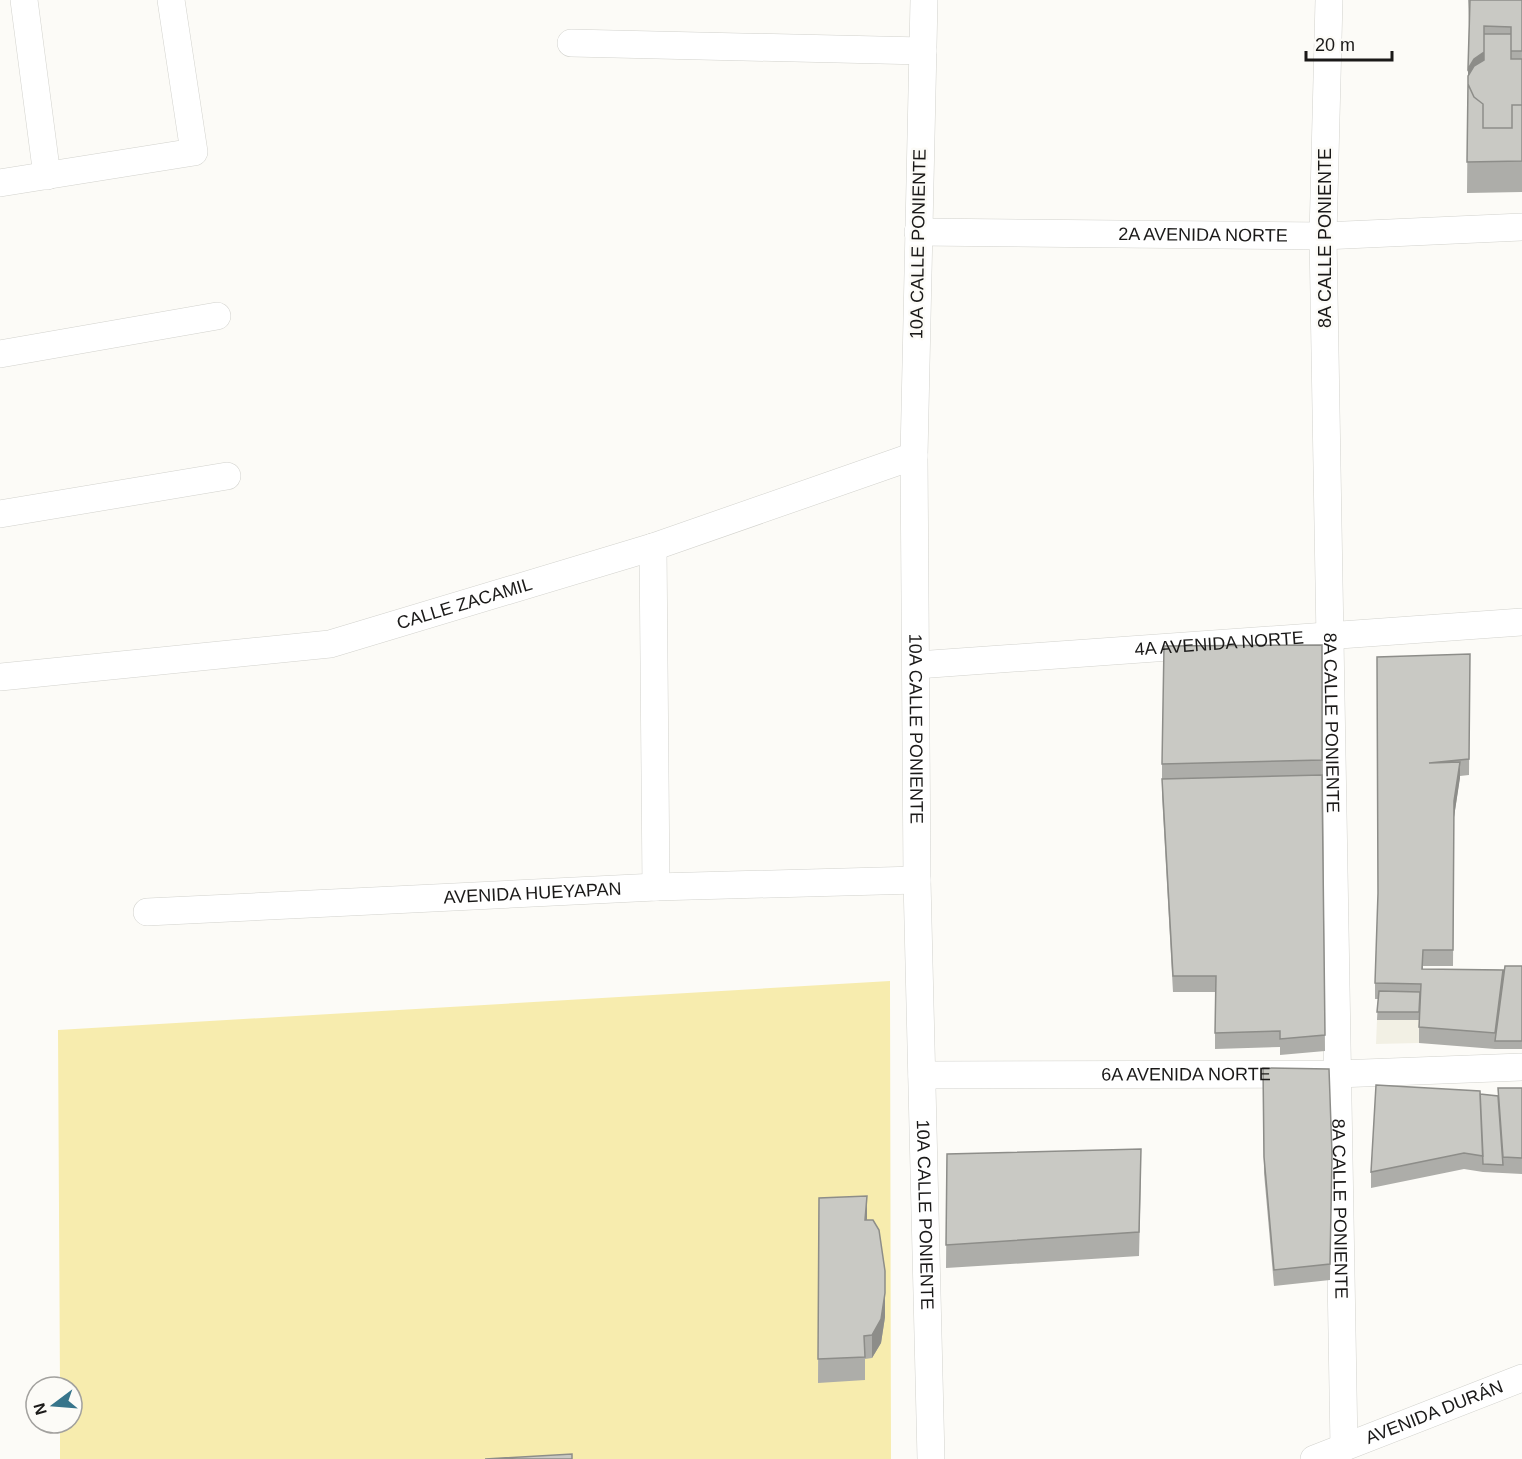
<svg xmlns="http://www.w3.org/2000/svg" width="1522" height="1459" viewBox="0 0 1522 1459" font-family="Arial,sans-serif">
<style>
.built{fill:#f2f0e4}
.green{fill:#f7ecae}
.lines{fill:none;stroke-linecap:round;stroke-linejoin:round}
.street-casing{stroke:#d2d2cd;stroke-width:28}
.street{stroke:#fff;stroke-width:27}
.wall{fill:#adada9}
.shaded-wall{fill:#8d8d89}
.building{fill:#c9c9c4;stroke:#8d8d89;stroke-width:1.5}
.labels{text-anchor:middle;stroke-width:5;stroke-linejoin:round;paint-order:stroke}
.street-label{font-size:18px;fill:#1a1918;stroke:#fcfbf7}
</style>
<rect width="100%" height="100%" fill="#fcfbf7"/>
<!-- built -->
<path class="built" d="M1377 1020H1420L1419 1043 1376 1044Z"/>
<!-- green -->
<path class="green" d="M890 981 891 1459H60V1423H72V1387H60L58 1030Z"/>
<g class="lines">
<!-- street casing -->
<g class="street-casing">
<g id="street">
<path d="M24 0 47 176"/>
<path id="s1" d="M924 0 914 456 917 880 931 1459"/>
<path id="s2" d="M1329 0 1323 236 1344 1447"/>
<path d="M571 43 923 51"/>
<path d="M0 183 194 152 171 0"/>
<path id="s3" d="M918 232 1323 236 1522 227"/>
<path d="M0 354 217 316"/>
<path d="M0 514 227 476"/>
<path d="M653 547 656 887"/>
<path id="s4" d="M917 665 1522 622"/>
<path id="s5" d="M0 677 330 644 653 547 914 456"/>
<path id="s6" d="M147 912 656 887 917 880"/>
<path id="s7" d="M922 1075 1337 1074 1522 1067"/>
<path id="s8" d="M1314 1459 1522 1378"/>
</g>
</g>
<!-- street -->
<use href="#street" class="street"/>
</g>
<!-- wall -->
<path class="wall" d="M1468 0H1522V192L1467 193 1468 84 1469 26Z
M1322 645 1325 1051 1280 1055V1047L1215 1049V992H1173L1162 795V764Z
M1470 654 1469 775 1460 776 1454 817 1453 966H1423V969L1503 970 1522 966V1049H1495L1419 1043V1020H1377L1378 999H1375V983Z
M1263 1068 1332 1154 1330 1280 1274 1286 1264 1173Z
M1498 1088H1522V1174L1483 1172 1464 1169 1371 1188V1172L1480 1094 1498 1096Z
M947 1154 1141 1173 1139 1256 946 1268Z
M819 1198 867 1220 885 1317 881 1343 872 1358 865 1359V1380L818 1383Z"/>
<!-- shaded-wall -->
<path class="shaded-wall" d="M1484 52V83L1468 92V69L1474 59Z
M1460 762V778L1454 817 1453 966 1454 801Z
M867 1196V1220H865Z
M885 1271V1317L881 1343 872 1358V1335Z"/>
<!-- building -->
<path class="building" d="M1470 0H1522V51H1511V27L1484 26V52L1474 59 1468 69Z
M1484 34H1511V59H1522V105H1512V128H1483V104L1474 97 1468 84V76L1474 66 1484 60Z
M1468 84 1474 97 1483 104V128H1512V105H1522V161L1467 162Z
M1322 645V760L1162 764 1164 646Z
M1470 654 1469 759 1429 763 1460 762 1454 801 1453 950H1423L1422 969 1503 970 1495 1033 1419 1027 1421 984 1375 983 1378 893 1377 657Z
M1322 775 1325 1035 1280 1039V1031L1215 1033 1216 976H1173L1162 779Z
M1505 966H1522V1041H1495Z
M1379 991 1420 992 1419 1012H1377Z
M1263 1068 1329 1069 1332 1154 1330 1264 1274 1270 1264 1157Z
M1376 1085 1480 1091 1483 1156 1464 1153 1371 1172Z
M1498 1088H1522V1158L1503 1157Z
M1480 1094 1498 1096 1503 1165 1483 1164Z
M1141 1149 1139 1232 946 1245 947 1154Z
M867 1196 865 1220H873L879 1230 885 1271V1293L881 1319 872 1335 864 1336 865 1357 818 1359 819 1198Z
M572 1454V1459H485Z"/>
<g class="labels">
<!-- street labels -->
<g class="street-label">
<text dy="6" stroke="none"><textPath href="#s3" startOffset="285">2A AVENIDA NORTE</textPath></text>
<text transform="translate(1325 238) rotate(-90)" y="6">8A CALLE PONIENTE</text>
<text transform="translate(918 244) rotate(-89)" y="6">10A CALLE PONIENTE</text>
<text dy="6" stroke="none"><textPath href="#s5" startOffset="472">CALLE ZACAMIL</textPath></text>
<text dy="6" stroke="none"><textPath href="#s4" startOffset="303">4A AVENIDA NORTE</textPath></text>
<text dy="6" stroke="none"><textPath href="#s2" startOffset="723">8A CALLE PONIENTE</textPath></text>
<text dy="6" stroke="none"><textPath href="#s1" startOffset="729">10A CALLE PONIENTE</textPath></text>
<text dy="6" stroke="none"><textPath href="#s6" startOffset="386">AVENIDA HUEYAPAN</textPath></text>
<text dy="6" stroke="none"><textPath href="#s7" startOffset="264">6A AVENIDA NORTE</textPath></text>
<text dy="6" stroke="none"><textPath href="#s2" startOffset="1209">8A CALLE PONIENTE</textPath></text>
<text dy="6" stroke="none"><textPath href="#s1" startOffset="1215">10A CALLE PONIENTE</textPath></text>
<text dy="6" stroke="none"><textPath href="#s8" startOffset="129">AVENIDA DURÁN</textPath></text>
</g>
</g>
<!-- north arrow -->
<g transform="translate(54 1405) rotate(254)"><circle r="28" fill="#fcfbf7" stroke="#a2a19e" stroke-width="1.5"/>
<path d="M0-4.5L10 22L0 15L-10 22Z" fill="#37758b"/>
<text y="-9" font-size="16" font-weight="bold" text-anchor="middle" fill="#1a1918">N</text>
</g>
<!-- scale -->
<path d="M1306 51v9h86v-9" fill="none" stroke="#1a1918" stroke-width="3"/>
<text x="1315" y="51" font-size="18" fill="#1a1918" stroke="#fcfbf7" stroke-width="4.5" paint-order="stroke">20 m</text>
</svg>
